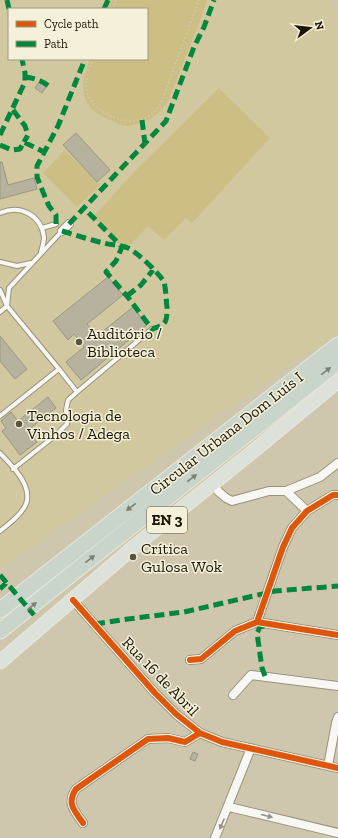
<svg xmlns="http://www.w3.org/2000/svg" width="338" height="838" viewBox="0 0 338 838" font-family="'Zilla Slab',serif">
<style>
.built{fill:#d2c89f;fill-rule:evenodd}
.green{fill:#ccbe85}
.building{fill:#b7b29e;stroke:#9c9783}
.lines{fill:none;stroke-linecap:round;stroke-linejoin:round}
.lane-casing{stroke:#96927e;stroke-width:6}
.street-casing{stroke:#96927e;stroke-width:10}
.primary-casing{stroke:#e9e6db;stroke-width:15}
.highway-casing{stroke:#e9e6db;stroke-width:17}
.path{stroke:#d1cfc7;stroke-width:1.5;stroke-dasharray:1 3;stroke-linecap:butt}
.lane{stroke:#f8f7f3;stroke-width:4}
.street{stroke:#f8f7f3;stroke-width:8}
.primary{stroke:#dce2da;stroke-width:13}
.highway{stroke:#c9d5ca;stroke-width:15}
.quiet{stroke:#00873e;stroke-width:5;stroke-dasharray:10 5;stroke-linecap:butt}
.cycleway-casing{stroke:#f5f0d9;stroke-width:8}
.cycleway{stroke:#de560c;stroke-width:6}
.oneway{fill:#7a7f71}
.oneway2{fill:#949187}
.poi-dot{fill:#59533f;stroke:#f5f0d9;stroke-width:1.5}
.labels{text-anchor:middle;stroke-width:3;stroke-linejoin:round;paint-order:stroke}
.shield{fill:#f5f0d9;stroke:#5c5744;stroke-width:1}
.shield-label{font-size:15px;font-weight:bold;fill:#1a1504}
.poi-label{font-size:16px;fill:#1a1504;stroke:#f5f0d9;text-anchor:start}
.street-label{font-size:16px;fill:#1a1504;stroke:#f5f0d9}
</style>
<rect width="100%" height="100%" fill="#cec7ae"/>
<!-- built -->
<path class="built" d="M0 0H329L338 7V332L0 569ZM9 9H147V59H9Z"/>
<!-- green -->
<path class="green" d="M111 0H207L201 18 169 99C160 115 146 124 127 126 123 126 119 124 115 122 98 116 83 107 83 86 83 77 87 68 90 59H147V9H108Z
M219 88 270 138 192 223 186 218 164 240 148 226 125 250 93 217 135 171Z
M65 150 100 185 77 207 43 173Z"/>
<!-- building -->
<path class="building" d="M39 82 46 87 42 93 35 88Z
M76 133 110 170 97 182 63 145Z
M0 162H2L8 185 34 178 37 189 0 199Z
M108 277 123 295 87 324 97 336 133 307 147 325 81 380 66 362 84 347 74 334 68 340 53 321Z
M0 336 27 369 15 379 0 361Z
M48 397 56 408 28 430 37 442 20 455 2 431 6 428 1 421 11 412 18 421Z
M193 752 198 754 195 761 190 759Z"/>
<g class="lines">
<!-- lane casing -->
<g class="lane-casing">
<path id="lane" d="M0 213C20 204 41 215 44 237 44 242 42 248 41 252
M42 228 56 224
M0 262 17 266 31 263
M0 290 7 306 0 312
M59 369 7 306 9 288 62 231
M0 416 59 369 77 392 152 329
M0 453C11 465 33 485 26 504 21 515 9 524 0 531
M13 469 56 435 67 424 66 410 68 400 77 392"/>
</g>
<!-- street casing -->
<g class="street-casing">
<path id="street" d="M62 231 69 224
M212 484 219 492 226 498 232 501 269 491H286L307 511
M286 491 320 477 338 463
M73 600 155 693 176 714 200 733 222 742 338 768
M257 622 283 547 292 528 307 511 333 495H338
M190 660 201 659 235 631 257 622 338 635
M233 695 251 675 338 686
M328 766 336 723 338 717
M229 807 338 833
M83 823C75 811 66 804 76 789L148 739 168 738 185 742 200 733
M215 838 251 748"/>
</g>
<!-- primary casing -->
<g class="primary-casing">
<path id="primary" d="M0 662 135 546 256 449 338 381"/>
</g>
<!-- highway casing -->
<g class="highway-casing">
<path id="highway" d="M0 610 338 345
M0 631 338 362"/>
</g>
<!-- path -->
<path class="path" d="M113 9 116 0
M93 59C90 67 85 76 86 86 87 109 122 127 143 119 151 116 157 111 161 103L199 0"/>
<!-- lane -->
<use href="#lane" class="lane"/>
<!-- street -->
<use href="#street" class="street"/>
<!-- primary -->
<use href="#primary" class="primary"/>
<!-- highway -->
<use href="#highway" class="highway"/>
<!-- quiet -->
<path class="quiet" d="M7 0 9 9
M104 9 108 0
M25 77C35 78 43 81 51 88
M13 110 25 126 28 135 24 142
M142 120 145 144
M0 135 25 82V73L22 59
M0 145 12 150 20 149 24 142 44 152
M56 224V215L49 206 43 192 37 177V166L58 126 85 59
M69 224 166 121 194 47 204 27 214 0
M62 231C76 235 90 240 104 243 111 245 121 245 128 248 137 252 160 274 164 282 166 289 166 300 167 307 167 321 167 325 152 329L127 296 106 272 116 261 122 247 84 208
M127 296 141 285 153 270
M0 575 34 615
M0 589 6 583
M95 624 128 619 184 612 275 591 338 586
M265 676 262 668 257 633 260 627 267 625"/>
<!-- cycleway casing -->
<g class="cycleway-casing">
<path id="cycleway" d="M73 600 155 693 176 714 200 733 222 742 338 768
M257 622 283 547 292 528 307 511 333 495H338
M190 660 201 659 235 631 257 622 338 635
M83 823C75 811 66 804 76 789L148 739 168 738 185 742 200 733"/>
</g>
<!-- cycleway -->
<use href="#cycleway" class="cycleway"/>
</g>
<!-- one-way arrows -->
<defs><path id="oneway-solid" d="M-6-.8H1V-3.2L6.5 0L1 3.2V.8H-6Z"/></defs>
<g class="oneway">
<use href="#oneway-solid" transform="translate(326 371) rotate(-38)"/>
<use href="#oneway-solid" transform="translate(192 478) rotate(-38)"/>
<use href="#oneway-solid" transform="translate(131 507) rotate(142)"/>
<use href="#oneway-solid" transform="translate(90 559) rotate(-38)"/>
<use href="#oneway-solid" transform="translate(32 606) rotate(-39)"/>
</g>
<g class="oneway2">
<use href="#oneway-solid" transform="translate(267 816) rotate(14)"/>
<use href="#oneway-solid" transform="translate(222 824) rotate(113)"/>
</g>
<!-- markers -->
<g class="poi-dot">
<circle cx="79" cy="342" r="4"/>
<circle cx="19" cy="424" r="4"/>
<circle cx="133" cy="557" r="4"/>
</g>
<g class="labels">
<!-- shield labels -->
<rect class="shield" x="147" y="507" width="40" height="26" rx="3"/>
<g class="shield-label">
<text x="167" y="525">EN 3</text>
</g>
<!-- poi labels -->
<g class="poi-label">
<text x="87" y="339">Auditório /<tspan x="87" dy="18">Biblioteca</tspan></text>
<text x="27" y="421">Tecnologia de<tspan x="27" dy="18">Vinhos / Adega</tspan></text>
<text x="141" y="554">Crítica<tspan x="141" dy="18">Gulosa Wok</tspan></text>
</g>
<!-- street labels -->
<g class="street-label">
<text transform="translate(226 433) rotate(-38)" y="6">Circular Urbana Dom Luís I</text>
<text transform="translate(161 676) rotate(46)" y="6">Rua 16 de Abril</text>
</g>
</g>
<!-- legend -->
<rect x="8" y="8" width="140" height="52" fill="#f5f0d9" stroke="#9d9884"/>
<rect x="16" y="21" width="20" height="6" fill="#de560c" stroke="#9d9884"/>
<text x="44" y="28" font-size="12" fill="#1a1504">Cycle path</text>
<rect x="16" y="41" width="20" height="6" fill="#00873e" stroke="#9d9884"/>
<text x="44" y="48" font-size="12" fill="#1a1504">Path</text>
<!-- north arrow -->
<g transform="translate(310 28) rotate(75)" stroke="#f5f0d9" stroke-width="3" paint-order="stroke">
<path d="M0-3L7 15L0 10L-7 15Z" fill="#1a1504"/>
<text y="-6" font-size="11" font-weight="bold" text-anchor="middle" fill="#1a1504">N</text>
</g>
</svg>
